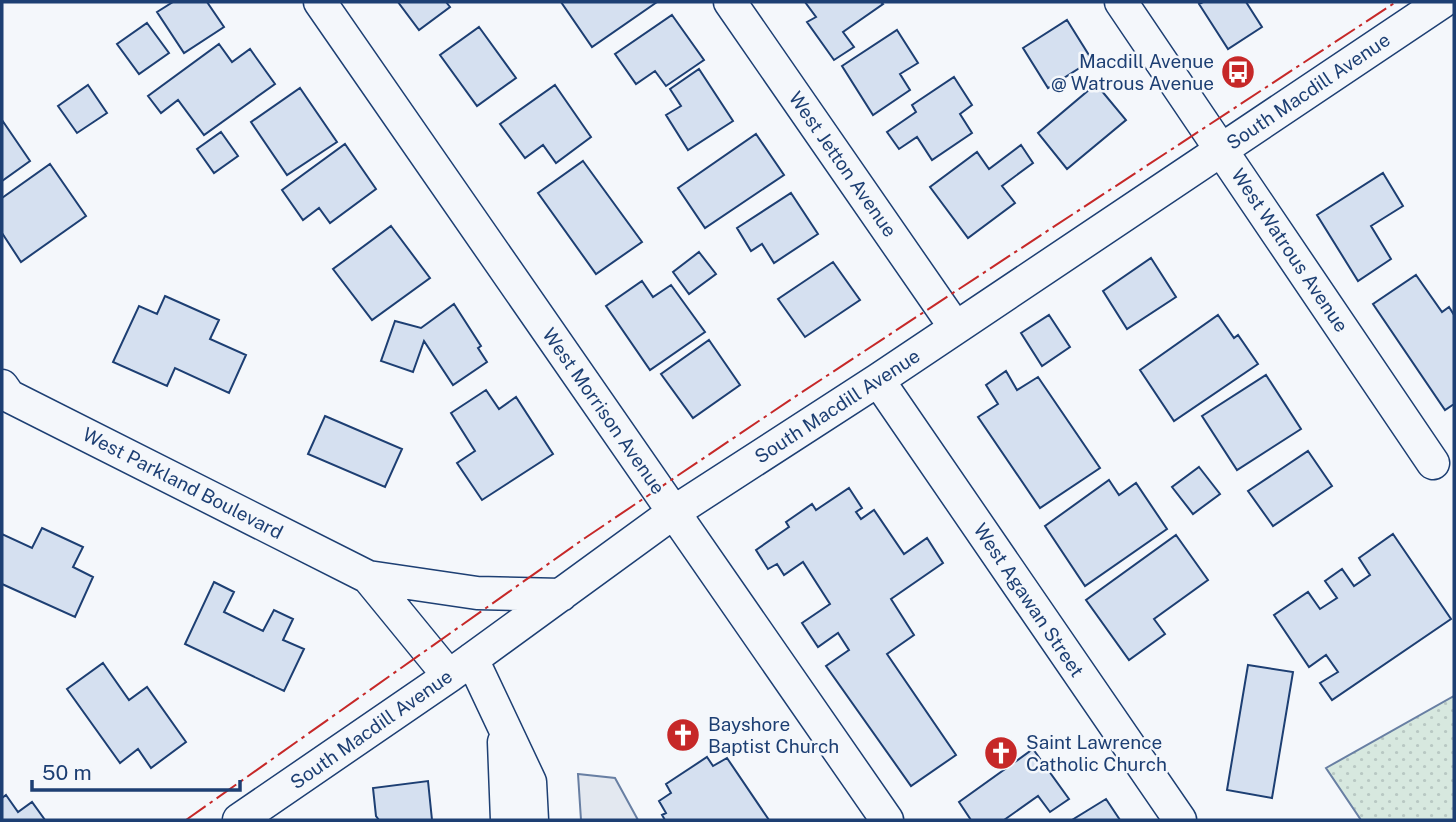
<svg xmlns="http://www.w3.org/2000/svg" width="1456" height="822" viewBox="0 0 1456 822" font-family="'Public Sans',sans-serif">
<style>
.grass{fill:url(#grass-dots);stroke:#687fa3;stroke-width:2}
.parking{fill:#e3e8f0;stroke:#687fa3;stroke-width:2}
.building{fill:#d5e0f0;stroke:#1d3f73;stroke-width:2}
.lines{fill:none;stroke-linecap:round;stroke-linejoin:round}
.minor-casing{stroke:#1d3f73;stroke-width:35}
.minor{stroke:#f4f7fb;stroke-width:32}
.power{stroke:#c62828;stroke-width:2;stroke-dasharray:24 5 3.5 5;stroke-linecap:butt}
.labels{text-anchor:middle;stroke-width:5;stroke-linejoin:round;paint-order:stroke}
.poi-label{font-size:19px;fill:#1d3f73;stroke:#f4f7fb;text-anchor:start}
.street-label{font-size:19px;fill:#1d3f73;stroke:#f4f7fb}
</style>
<defs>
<pattern id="grass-dots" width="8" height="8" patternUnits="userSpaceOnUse" patternTransform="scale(1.75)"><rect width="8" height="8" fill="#d7e8df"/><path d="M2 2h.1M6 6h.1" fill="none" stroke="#b8c8c3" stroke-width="1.8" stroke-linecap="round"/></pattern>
</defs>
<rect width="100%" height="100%" fill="#f4f7fb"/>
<!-- grass -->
<path class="grass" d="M1454 696V820H1361L1326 768Z"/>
<!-- parking -->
<path class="parking" d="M578 774 615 778 638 820H581Z"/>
<!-- building -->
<path class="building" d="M173 2H207L224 27 184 53 157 12Z
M398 2H446L450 7 419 30Z
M561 2H657L592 47Z
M805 2H881L883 4 843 32 854 47 834 60 807 22 816 17Z
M1203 2H1246L1262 27 1228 49 1199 4Z
M672 15 704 60 666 86 655 71 636 84 615 54Z
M1067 20 1092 60 1048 88 1023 48Z
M147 23 169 53 139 74 117 44Z
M479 27 516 78 477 106 440 55Z
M897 30 918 63 900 74 910 90 873 115 842 66Z
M219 44 232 62 250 49 275 84 204 135 178 100 161 113 148 96Z
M699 69 733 121 688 150 666 115 681 106 670 89Z
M954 77 972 105 960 114 972 133 932 160 917 137 899 149 887 132 916 112 912 105Z
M1096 84 1126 120 1067 169 1038 133Z
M88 85 107 113 77 133 58 106Z
M555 85 591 137 556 163 543 145 525 158 500 124Z
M300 88 337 142 287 175 251 122Z
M2 120 30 161 2 181Z
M221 132 238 156 214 173 197 149Z
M756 134 784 175 705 228 678 188Z
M345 144 376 189 330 223 319 208 303 220 282 190Z
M1021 145 1033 163 1002 186 1015 203 968 238 930 187 977 152 989 169Z
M583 161 642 242 596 274 538 193Z
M50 164 86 216 21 262 2 233V198Z
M1383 173 1403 206 1371 226 1391 259 1358 281 1317 215Z
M791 193 818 234 774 263 762 244 751 251 737 228Z
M391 226 430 278 372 320 333 269Z
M699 252 716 274 689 294 673 272Z
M1151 258 1176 297 1127 329 1103 291Z
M833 262 860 300 805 337 778 299Z
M1416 275 1442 312 1449 307 1454 315V404L1445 410 1373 304Z
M642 281 653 297 671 285 705 332 650 370 606 306Z
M165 296 219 320 210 339 246 355 229 393 175 368 167 386 113 362 139 306 157 314Z
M454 304 481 346 478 348 487 362 453 385 424 341 413 372 381 361 395 321 421 328Z
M1049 315 1070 347 1042 366 1021 333Z
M1218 315 1234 338 1238 335 1258 364 1174 421 1140 370Z
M709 340 740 385 693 418 661 374Z
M1006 371 1017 390 1038 377 1100 468 1040 508 978 417 998 404 986 385Z
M1266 375 1301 429 1237 470 1202 416Z
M486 390 499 409 516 397 553 454 482 500 457 463 475 451 451 413Z
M325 416 402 449 385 487 308 454Z
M1308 451 1332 486 1273 526 1248 491Z
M1199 467 1220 494 1193 514 1172 487Z
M1109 480 1119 495 1136 483 1167 529 1085 586 1045 526Z
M849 488 862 508 856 512 861 519 874 510 904 554 927 538 943 563 891 599 914 635 887 654 956 755 911 786 826 666 849 650 838 633 818 647 802 623 830 604 803 562 784 575 777 564 768 569 756 550 789 527 786 522 812 504 816 510Z
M42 528 83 547 73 567 93 577 75 617 2 584V534L32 548Z
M1393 534 1451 619 1332 700 1320 683 1338 672 1326 655 1309 667 1274 615 1308 592 1320 609 1337 598 1325 581 1342 569 1354 586 1370 575 1359 558Z
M1176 535 1208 580 1154 619 1165 634 1129 660 1086 600Z
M214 582 234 592 224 612 263 631 274 610 293 619 283 640 304 649 284 691 185 644Z
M103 663 129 700 147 687 186 742 151 768 138 749 120 763 67 689Z
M1248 665 1293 672 1272 798 1227 790Z
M1033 749 1069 799 1050 812 1038 796 1004 820H971L959 802Z
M707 757 713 766 727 758 769 820H665L662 815 666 813 659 801 671 793 666 784Z
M428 781 432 820H379L376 816 373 788Z
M6 795 18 812 32 802 45 820H2V798Z
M1106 799 1120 820H1072Z"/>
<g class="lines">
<!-- minor casing -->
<g class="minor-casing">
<path id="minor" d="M320 2 887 820
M730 2 955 327
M1121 2 1433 463
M878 380 1180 820
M2 386 9 396 368 577 449 676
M368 577 477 593 561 595
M472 659 530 782 532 820
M504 742 507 820
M239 820 449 676 674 512 878 380 1442 2"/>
</g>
<!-- minor -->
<use href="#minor" class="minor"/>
<!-- power -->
<path class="power" d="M186 820 585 538 793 398 1396 2"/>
</g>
<!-- icons -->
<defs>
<g id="bus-disc" transform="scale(1.75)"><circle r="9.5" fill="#c62828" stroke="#f4f7fb"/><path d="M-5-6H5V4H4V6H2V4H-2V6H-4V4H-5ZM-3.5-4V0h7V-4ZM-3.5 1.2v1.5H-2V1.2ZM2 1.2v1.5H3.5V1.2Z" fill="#fff"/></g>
<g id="church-disc" transform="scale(1.75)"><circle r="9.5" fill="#c62828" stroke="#f4f7fb"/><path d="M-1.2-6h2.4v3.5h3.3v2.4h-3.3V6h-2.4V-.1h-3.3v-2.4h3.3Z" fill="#fff"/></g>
</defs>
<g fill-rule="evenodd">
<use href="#bus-disc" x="1238" y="72"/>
<use href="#church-disc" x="683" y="735"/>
<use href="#church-disc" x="1001" y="753"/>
</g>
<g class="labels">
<!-- poi labels -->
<g class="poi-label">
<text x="1214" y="68" text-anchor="end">Macdill Avenue<tspan x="1214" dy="22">@ Watrous Avenue</tspan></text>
<text x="708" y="731">Bayshore<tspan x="708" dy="22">Baptist Church</tspan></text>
<text x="1026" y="749">Saint Lawrence<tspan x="1026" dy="22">Catholic Church</tspan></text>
</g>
<!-- street labels -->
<g class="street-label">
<text transform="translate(1308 91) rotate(-34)" y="7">South Macdill Avenue</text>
<text transform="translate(843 164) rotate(55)" y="7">West Jetton Avenue</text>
<text transform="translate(1290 250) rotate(56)" y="7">West Watrous Avenue</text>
<text transform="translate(837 406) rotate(-33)" y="7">South Macdill Avenue</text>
<text transform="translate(604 411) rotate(55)" y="7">West Morrison Avenue</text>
<text transform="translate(183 483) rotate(27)" y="7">West Parkland Boulevard</text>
<text transform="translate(1029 600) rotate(56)" y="7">West Agawan Street</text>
<text transform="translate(371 729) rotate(-35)" y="7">South Macdill Avenue</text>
</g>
</g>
<!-- border -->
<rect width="1456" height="822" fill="none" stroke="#1d3f73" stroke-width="7"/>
<!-- scale -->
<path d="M32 780v10h208v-10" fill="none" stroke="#1d3f73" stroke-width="3.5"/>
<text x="42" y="780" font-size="21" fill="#1d3f73" stroke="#f4f7fb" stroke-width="5" paint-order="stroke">50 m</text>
</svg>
